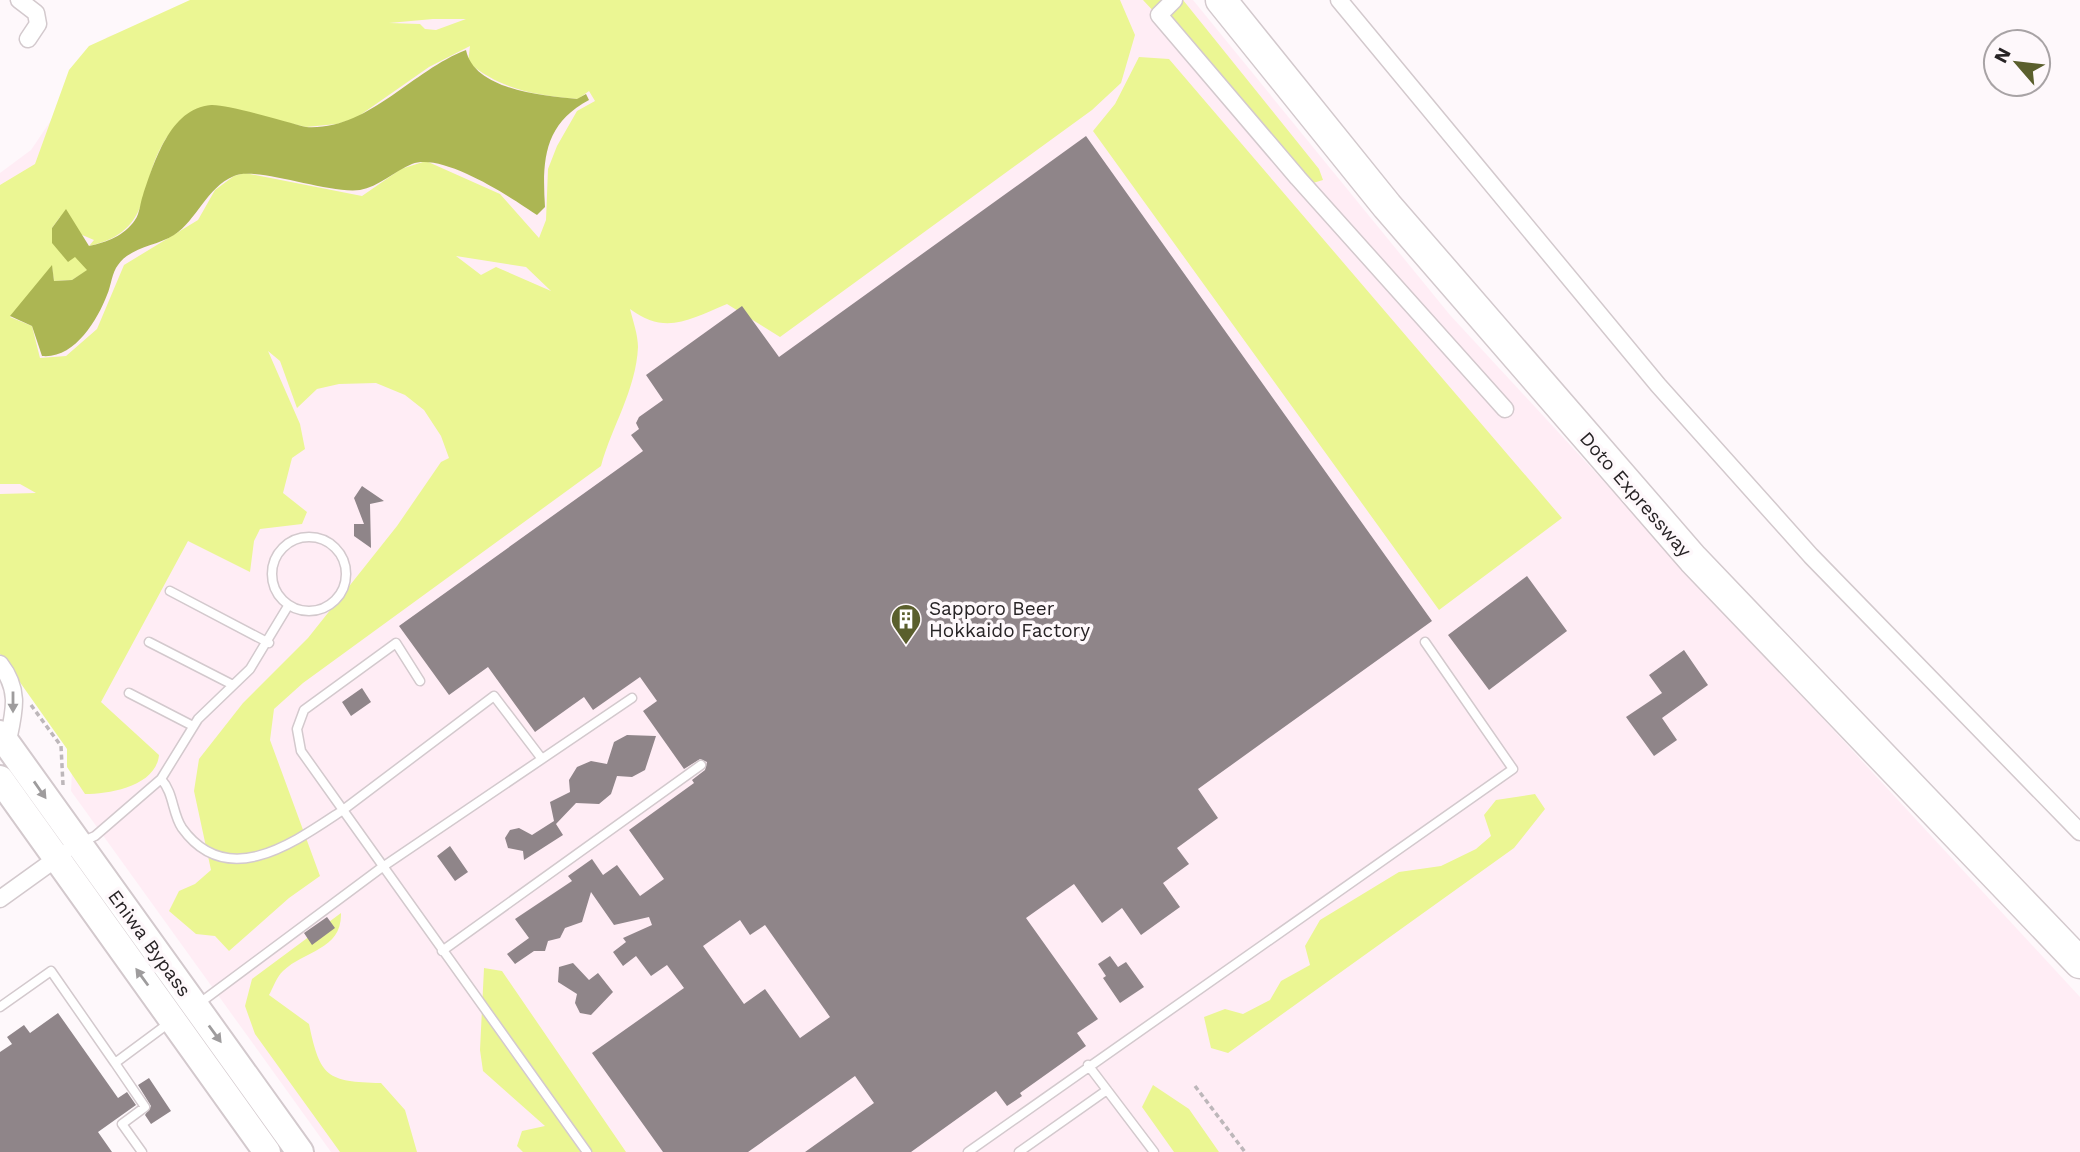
<svg xmlns="http://www.w3.org/2000/svg" width="2080" height="1152" viewBox="0 0 2080 1152" font-family="'Work Sans',sans-serif">
<style>
.built{fill:#ffedf5}
.green{fill:#ebf693;fill-rule:evenodd}
.water{fill:#acb653}
.building{fill:#8f8589;fill-rule:evenodd}
.lines{fill:none;stroke-linecap:round;stroke-linejoin:round}
.service-casing{stroke:#d3c9cd;stroke-width:11}
.minor-casing{stroke:#d3c9cd;stroke-width:19}
.trunk-casing{stroke:#d3c9cd;stroke-width:30}
.motorway-casing{stroke:#d3c9cd;stroke-width:33}
.path{stroke:#bdb7ba;stroke-width:3.5;stroke-dasharray:5 3.5;stroke-linecap:butt}
.service{stroke:#fff;stroke-width:8}
.minor{stroke:#fff;stroke-width:16}
.trunk{stroke:#fff;stroke-width:26}
.motorway{stroke:#fff;stroke-width:30}
.oneway{fill:#9e9c9d}
.labels{text-anchor:middle;stroke-width:7;stroke-linejoin:round;paint-order:stroke}
.street-label{font-size:19px;fill:#272325;stroke:#fef8fb}
.poi-label{font-size:19px;fill:#272325;stroke:#fef8fb;text-anchor:start}
</style>
<rect width="100%" height="100%" fill="#fef8fb"/>
<!-- built -->
<path class="built" d="M215 0H1193L1450 315 2080 997V1152H331L71 791 73 751 0 651V173L31 150 107 37Z"/>
<!-- green -->
<path class="green" d="M190 0H1120L1135 35 1121 83 1092 110 780 337 727 304C690 319 666 336 630 309 633 321 638 335 638 347 636 390 612 426 601 466L303 683 274 709 270 740 320 876 289 898 229 951 215 936 196 934 169 911 179 891 195 884 211 870 194 791 199 759 243 703 308 638 397 526 441 462 449 458 441 436 424 410 405 395 376 383 339 384 317 389 297 408 280 361 268 351 300 424 305 449 292 458 283 493 307 512 302 524 260 529 254 541 250 572 188 541 101 702 159 755C156 786 110 794 85 794L67 767V749L0 654V494L36 493 20 484H0V185L35 164 69 70 89 46ZM433 19H466L436 30 425 29 420 24 389 23ZM470 46 468 62C501 90 536 95 578 99L589 91 595 101 577 111 557 146 548 169 546 220 539 238 500 194 426 161 401 169 362 196 245 173 234 176 215 190 198 220 124 265 97 329 66 356 40 358 32 326 10 317 52 267 54 281 72 280 88 270 52 228 60 217 68 229 94 240 89 246C157 231 136 183 167 137 176 125 198 114 211 105L306 127 337 124 356 118 429 67ZM456 256 526 267 551 291 496 267 481 275Z
M1136 0H1183L1319 169 1323 180 1313 183 1143 0Z
M1139 57 1169 59 1562 518 1439 610 1093 131 1115 104Z
M1535 794 1545 809 1514 848 1228 1053 1211 1048 1204 1017 1225 1009 1243 1014 1270 1000 1281 981 1310 965 1305 946 1320 920 1399 872 1441 866 1476 849 1491 836 1484 815 1496 800Z
M341 913C342 950 305 950 283 971 277 976 273 988 269 995L309 1024C320 1077 327 1082 381 1083L405 1110 417 1152H340L255 1034 245 1006 252 979Z
M484 968 502 971 626 1152H523L517 1146 522 1131 545 1126 483 1071 480 1050Z
M1153 1085 1189 1109 1219 1152H1174L1142 1107Z"/>
<!-- water -->
<path class="water" d="M466 50C474 90 544 96 577 99L586 94 589 100C544 124 542 160 545 207L537 215C512 198 443 152 412 164 395 171 378 187 360 190 326 194 257 166 234 176 206 188 197 220 174 235 157 246 130 247 118 265 112 272 111 286 107 295 97 321 74 359 42 356L32 326 10 316 52 265 54 281 72 280 87 270 75 257 68 262 52 243V228L66 209 89 246C107 242 124 236 135 220 140 213 140 203 143 195 154 163 170 108 211 105 227 104 286 122 306 127 368 131 411 71 466 50Z"/>
<!-- building -->
<path class="building" d="M1086 136 1432 621 1198 789 1218 818 1177 848 1189 864 1163 883 1180 907 1141 935 1122 908 1102 923 1074 884 1026 918 1098 1019 1077 1033 1086 1046 1020 1093 1022 1096 1007 1106 996 1091 911 1152H805L874 1103 855 1076 748 1152H663L592 1053 684 988 667 965 651 976 636 956 623 966 613 952 626 942 623 938 652 925 649 917 614 925 591 892 582 922 565 928 560 938 548 941 545 951H534L515 964 507 954 529 938 515 919 572 881 568 876 592 859 603 875 617 865 640 896 664 879 629 830 694 783 692 780 705 770 707 762 700 759 684 769 643 711 657 701 640 677 593 710 584 697 535 732 488 667 449 695 399 626 643 451 631 435 639 429 636 423 639 417 663 400 646 375 742 306 779 357ZM740 920 750 935 765 925 830 1017 800 1038 765 989 744 1004 703 946Z
M362 486 384 501 370 504 371 548 354 536V524H364L354 498Z
M1527 576 1567 631 1489 690 1448 635Z
M1684 650 1708 685 1662 718 1677 740 1654 756 1626 717 1662 693 1649 675Z
M362 688 371 702 351 716 342 702Z
M627 735 656 736 645 770 632 777 617 776 611 794 599 804 576 803 556 824 563 835 524 860 523 851 508 848 505 838 510 830 519 828 532 835 554 821 550 802 570 792 569 780 577 767 591 761 607 764 614 742Z
M450 846 468 872 455 881 437 856Z
M327 917 335 928 312 945 304 933Z
M1110 956 1118 967 1126 962 1144 987 1120 1003 1103 978 1106 976 1098 964Z
M573 963 589 980 598 973 613 992 591 1015 580 1013 575 1003 577 994 558 982 559 967Z
M58 1013 118 1098 127 1092 136 1105 98 1132 112 1152H0V1052L12 1044 7 1037 24 1025 30 1033Z
M149 1078 171 1111 151 1124 145 1115 151 1106 138 1085Z"/>
<g class="lines">
<!-- service casing -->
<g class="service-casing">
<path id="service" d="M272 574a37 37 0 1 1 74 0a37 37 0 1 1-74 0Z
M170 591 269 643
M149 642 233 685
M420 681 396 643 304 710 297 729 301 751 343 810 494 696 542 759
M129 693 193 726
M161 779C174 793 172 813 182 828 228 892 296 841 343 810L587 1152
M81 842 95 836 161 779 198 719 250 669 288 606
M442 951 701 765
M197 1005 381 868 632 698
M0 1007 51 971 115 1063 169 1023
M115 1063 145 1107 122 1124 142 1152
M1107 1090 1154 1152
M968 1152 1513 769 1425 642
M1019 1152 1107 1090 1088 1065"/>
</g>
<!-- minor casing -->
<g class="minor-casing">
<path id="minor" d="M19 0 36 13 38 24 28 39
M1174 0 1159 15 1298 178 1505 409
M1339 0 1658 385 1811 556 2080 832
M0 664C21 691 14 712 7 745
M0 899 64 853"/>
</g>
<!-- trunk casing -->
<g class="trunk-casing">
<path id="trunk" d="M0 734 300 1152
M0 779 267 1152"/>
</g>
<!-- motorway casing -->
<g class="motorway-casing">
<path id="motorway" d="M1221 0 1387 206 1693 559 2080 963"/>
</g>
<!-- path -->
<path class="path" d="M31 705 61 746 63 785
M1195 1086 1245 1152"/>
<!-- service -->
<use href="#service" class="service"/>
<!-- minor -->
<use href="#minor" class="minor"/>
<!-- trunk -->
<use href="#trunk" class="trunk"/>
<!-- motorway -->
<use href="#motorway" class="motorway"/>
</g>
<!-- one-way arrows -->
<defs><path id="oneway-solid" d="M-6-.8H1V-3.2L6.5 0L1 3.2V.8H-6Z" transform="scale(1.75)"/></defs>
<g class="oneway">
<use href="#oneway-solid" transform="translate(13 702) rotate(90)"/>
<use href="#oneway-solid" transform="translate(40 790) rotate(55)"/>
<use href="#oneway-solid" transform="translate(142 977) rotate(-126)"/>
<use href="#oneway-solid" transform="translate(215 1034) rotate(54)"/>
</g>
<!-- icons -->
<defs>
<g id="building-pin" transform="scale(1.575)"><path d="M0 17L-7.5 6A9.5 9.5 0 1 1 7.5 6Z" fill="#5a5f2d" stroke="#fef8fb"/><path d="M-4-6H4V6H1V3H-1V6H-4ZM-2.5-4.3h1.7v1.8h-1.7ZM.8-4.3h1.7v1.8H.8ZM-2.5-1h1.7V.8h-1.7ZM.8-1h1.7V.8H.8Z" fill="#fff"/></g>
</defs>
<g fill-rule="evenodd">
<use href="#building-pin" x="906" y="619"/>
</g>
<g class="labels">
<!-- street labels -->
<g class="street-label">
<text transform="translate(1636 494) rotate(49)" y="7">Doto Expressway</text>
<text transform="translate(150 943) rotate(54)" y="7">Eniwa Bypass</text>
</g>
<!-- poi labels -->
<g class="poi-label">
<text x="929" y="615">Sapporo Beer<tspan x="929" dy="22">Hokkaido Factory</tspan></text>
</g>
</g>
<!-- north arrow -->
<g transform="translate(2017 63) rotate(298)"><circle r="33" fill="#fef8fb" stroke="#a8a3a5" stroke-width="2"/>
<path d="M0-5L12 26L0 18L-12 26Z" fill="#5a5f2d"/>
<text y="-10" font-size="19" font-weight="bold" text-anchor="middle" fill="#272325">N</text>
</g>
</svg>
